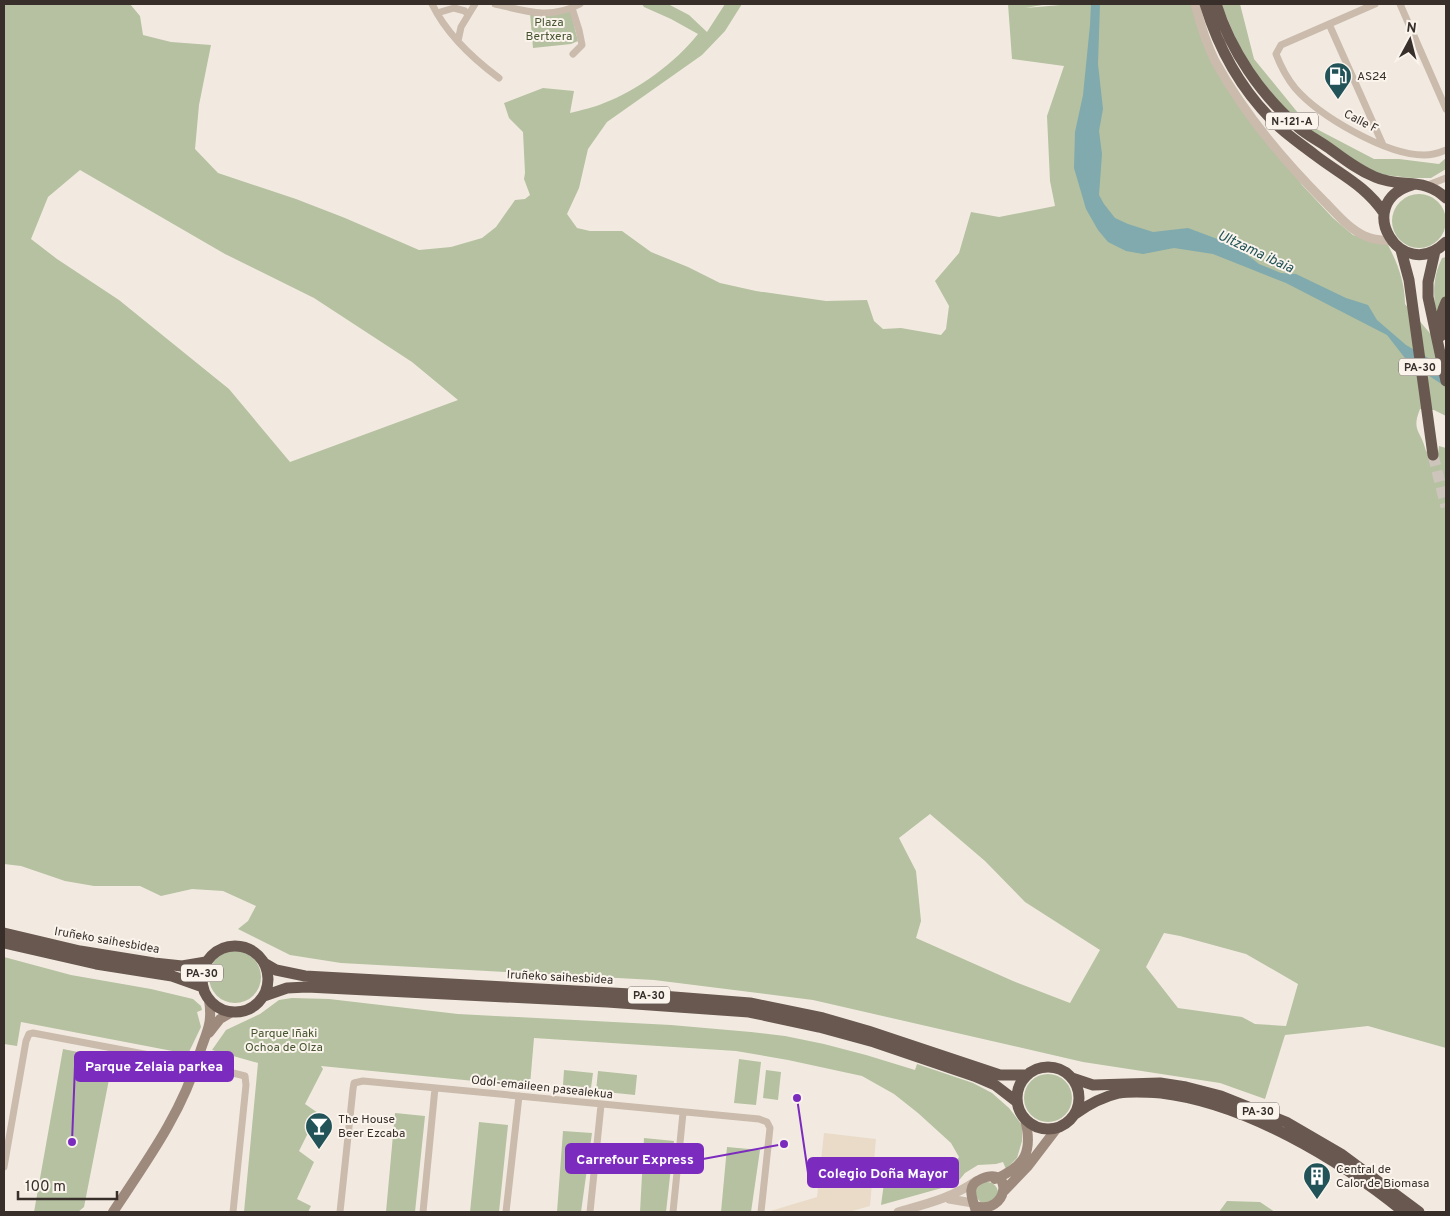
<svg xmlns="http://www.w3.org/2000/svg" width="1450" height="1216" viewBox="0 0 1450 1216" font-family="Overpass,sans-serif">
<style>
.green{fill:#b5c1a0;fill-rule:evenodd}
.plaza{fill:#e9dbc8}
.water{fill:#80aaae}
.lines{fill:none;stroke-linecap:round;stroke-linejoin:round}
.trunk-tunnel{stroke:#cdc5bc;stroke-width:11;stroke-dasharray:11 5.5;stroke-linecap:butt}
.minor{stroke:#cabbac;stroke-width:7}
.tertiary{stroke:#cabbac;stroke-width:9}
.secondary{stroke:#9e8a7d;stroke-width:10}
.trunk{stroke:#695850;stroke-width:11}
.labels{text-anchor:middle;stroke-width:4;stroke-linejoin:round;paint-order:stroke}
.shield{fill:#faf4ed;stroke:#726a65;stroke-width:1}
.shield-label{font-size:11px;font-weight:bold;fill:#382f2b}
.park-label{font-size:12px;fill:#465530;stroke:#faf4ed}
.poi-label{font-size:12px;fill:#382f2b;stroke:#faf4ed;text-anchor:start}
.street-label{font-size:12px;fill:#382f2b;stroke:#faf4ed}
.water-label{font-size:14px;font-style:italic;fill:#225358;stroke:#faf4ed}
.leader{fill:none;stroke:#7b2cbf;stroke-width:2}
.callout-dot{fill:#7b2cbf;stroke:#faf4ed;stroke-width:2}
.callout{fill:#7b2cbf;stroke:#7b2cbf;stroke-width:2}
.callout-label{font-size:14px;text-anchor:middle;font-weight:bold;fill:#fff}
</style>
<rect width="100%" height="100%" fill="#f2eae0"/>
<!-- green -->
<path class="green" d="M4 4H130L140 16 143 35 171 42 211 45 199 105 195 149 218 173 296 199 345 218 419 250 451 247 482 238 496 227 515 200 525 199 530 195 524 179 525 173 523 132 509 118 504 103 543 88 574 91 570 113C581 110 593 108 604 103 637 91 676 62 698 34L671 19 644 7 642 4H668L689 15 707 32 725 4H742L725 31 702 55 607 122 588 149 579 188 567 214 577 228 590 231H622L651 252 688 267 720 283 756 291 826 301 867 300 874 321 883 329 901 328 941 335 946 329 949 306 935 281 959 253 971 212 999 217 1055 206 1050 181 1047 116 1064 66 1012 59 1008 4H1048L1025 8 1073 4H1196L1215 60 1302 185 1333 218 1353 235 1388 245C1398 264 1405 283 1405 304L1446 352V416L1434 410 1420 409C1411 431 1421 430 1426 451L1433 455 1438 453 1439 446 1446 448V1048L1368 1026 1285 1035 1265 1099 1220 1083 1083 1062 813 1000 654 980 341 963 290 955 238 929 248 921 256 906 223 891 192 889 161 896 140 886H94L65 881 21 866 4 864ZM80 170 225 254 314 298 412 362 458 400 290 462 229 389 119 300 57 259 31 239 48 197ZM930 814 985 861 1025 902 1100 950 1070 1003 1013 981 916 938 921 921 916 871 899 838ZM1164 933 1180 936 1246 954 1298 984 1286 1026 1255 1024 1242 1017 1178 1008 1146 967Z
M1221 4H1240L1254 59 1307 124 1374 159H1399L1439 164 1446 158V169L1431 178H1412L1376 174 1304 126 1261 86 1239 46Z
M570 9 578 41 571 44 533 48 530 13Z
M1392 221a27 27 0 1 1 54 0a27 27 0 1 1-54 0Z
M1446 257V294L1437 318C1433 296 1432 279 1442 258Z
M209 977a26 26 0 1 1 52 0a26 26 0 1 1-52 0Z
M4 957 71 975 151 989 193 999 201 1006 202 1010 197 1012 201 1027 188 1054 21 1022 17 1046 4 1044Z
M292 998 329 999 458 1014 671 1025 751 1032 785 1036 824 1044 866 1055 915 1070 917 1064 973 1083 992 1093 1009 1108 1022 1125V1141L1017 1158 1006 1169 1003 1162 996 1164 978 1165 965 1173 956 1184 881 1205 884 1183 919 1176 953 1166 959 1157 951 1143 918 1113 894 1094 862 1076 788 1060 736 1051 534 1038 530 1085 525 1086 321 1066 323 1069 305 1104 318 1113 299 1151 314 1162 297 1199 311 1206 308 1212H244L258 1063 212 1050 226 1030 260 1014 279 1000Z
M63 1049 113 1059 84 1207 78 1212H34Z
M739 1059 761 1062 756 1105 734 1103Z
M564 1070 593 1073 591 1088 563 1085Z
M766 1070 781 1072 778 1100 763 1098Z
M598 1071 637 1075 635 1095 596 1091Z
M1024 1098a24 24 0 1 1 48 0a24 24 0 1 1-48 0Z
M395 1113 425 1116 415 1212H386Z
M479 1122 508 1125 499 1212H470Z
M563 1131 592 1133 581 1212H557Z
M644 1138 674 1141 666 1212H640Z
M727 1147 760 1150 751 1212H721Z
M976 1193a11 11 0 1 1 22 0a11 11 0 1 1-22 0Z
M1227 1201 1260 1202 1275 1212H1219Z"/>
<!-- plaza -->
<path class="plaza" d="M824 1133 876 1139 870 1206 849 1212H767L817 1197Z"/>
<!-- water -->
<path class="water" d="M1091 4H1100L1098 64 1103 109 1099 131 1102 154 1099 195 1104 204 1115 218 1128 224 1153 232 1188 228 1236 246 1259 264 1281 273 1296 274 1346 298 1368 305 1377 320 1406 345 1437 363 1446 371V387L1408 362 1387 335 1286 283 1213 254 1174 248 1143 254 1126 251 1108 242 1098 230 1086 209 1074 168 1075 132 1083 95 1090 25Z"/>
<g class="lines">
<!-- trunk-tunnel -->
<path class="trunk-tunnel" d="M1433 455 1446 507"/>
<!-- minor -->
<path class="minor" d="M432 4C447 35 472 58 499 78
M495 4C526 11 549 20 580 4
M1375 4 1281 45 1276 54C1281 67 1286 77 1295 88 1319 116 1386 155 1424 155 1431 155 1439 153 1446 150
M1400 4 1446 109
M572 8 579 30 582 45 573 54
M437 13 454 8 465 11 468 15
M1329 24 1383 145
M458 41 461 27 475 4
M1428 185 1446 178
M4 1167 26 1041 29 1034 33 1033 197 1064 245 1076 246 1085 233 1212
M340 1212 353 1089 354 1083 363 1081 759 1119 767 1122 770 1128 761 1212
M423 1212 435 1088
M506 1212 519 1096
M590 1212 601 1105
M673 1212 683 1113"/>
<!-- tertiary -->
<path class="tertiary" d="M1195 4C1200 23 1206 43 1215 61 1243 112 1284 161 1325 202 1337 214 1349 229 1365 236 1373 240 1382 240 1391 241
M949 1199 973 1203
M898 1212C926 1204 952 1198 976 1181"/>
<!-- secondary -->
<path class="secondary" d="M209 1033 220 1019 232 1012
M995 1179C1026 1166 1033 1151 1025 1119
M1004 1191 1028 1166 1057 1128
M975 1206C1008 1216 1015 1164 981 1179 964 1186 974 1201 976 1212
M113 1212C146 1162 182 1113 199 1055 206 1032 213 1025 209 1000"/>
<!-- trunk -->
<path class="trunk" d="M1205 4C1218 47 1241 89 1273 121 1285 134 1301 144 1315 155 1341 175 1365 185 1384 213
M1216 4C1231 51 1260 94 1298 127 1307 135 1319 141 1329 148 1344 159 1358 170 1375 177 1402 189 1423 176 1446 198
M1412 185C1351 203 1402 286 1446 242
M1401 250 1409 280 1433 455
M1435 251 1428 282V297L1446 381
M1441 336C1438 324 1441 313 1446 302
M4 933 80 951 154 963 182 966 206 962
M4 943 96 964 172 976 203 987
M202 979a33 33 0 1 1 66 0a33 33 0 1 1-66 0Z
M264 963 276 970 305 976 649 995 750 1003 823 1018 868 1031 1000 1075H1026
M264 996 287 988 307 987 607 1002 749 1012 819 1027 874 1042 974 1076 995 1085 1017 1102
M1017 1098a31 31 0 1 1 62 0a31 31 0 1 1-62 0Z
M1072 1078 1093 1085 1160 1083 1186 1087 1221 1096 1286 1122 1341 1154 1419 1212
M1075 1114C1089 1104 1102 1097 1119 1093 1132 1091 1147 1092 1161 1093 1245 1103 1339 1159 1404 1212"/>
</g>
<!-- icons -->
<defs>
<g id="fuel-pin" transform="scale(1.4375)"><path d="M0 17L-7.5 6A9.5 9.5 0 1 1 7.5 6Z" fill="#225358" stroke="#faf4ed"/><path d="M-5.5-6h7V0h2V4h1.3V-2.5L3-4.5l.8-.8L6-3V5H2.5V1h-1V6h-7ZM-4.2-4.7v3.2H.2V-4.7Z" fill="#fff"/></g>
<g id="bar-pin" transform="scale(1.4375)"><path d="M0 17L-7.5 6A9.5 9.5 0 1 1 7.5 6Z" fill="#225358" stroke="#faf4ed"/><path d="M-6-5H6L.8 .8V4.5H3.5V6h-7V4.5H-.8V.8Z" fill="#fff"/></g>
<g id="building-pin" transform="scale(1.4375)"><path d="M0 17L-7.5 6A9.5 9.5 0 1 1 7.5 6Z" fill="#225358" stroke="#faf4ed"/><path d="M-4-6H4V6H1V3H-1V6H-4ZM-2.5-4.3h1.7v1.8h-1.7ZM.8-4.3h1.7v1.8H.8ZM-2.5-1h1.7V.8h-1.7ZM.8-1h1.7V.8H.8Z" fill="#fff"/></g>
</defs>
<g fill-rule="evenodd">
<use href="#fuel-pin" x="1338" y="76"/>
<use href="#bar-pin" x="319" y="1126"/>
<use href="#building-pin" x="1317" y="1176"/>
</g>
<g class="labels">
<!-- shield labels -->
<g class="shield">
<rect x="1266" y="112.5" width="52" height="17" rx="4"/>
<rect x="1399" y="358.5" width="42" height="17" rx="4"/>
<rect x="181" y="964.5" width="42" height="17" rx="4"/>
<rect x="628" y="986.5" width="42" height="17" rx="4"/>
<rect x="1237" y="1102.5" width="42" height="17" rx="4"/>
</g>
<g class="shield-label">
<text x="1292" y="125">N-121-A</text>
<text x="1420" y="371">PA-30</text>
<text x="202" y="977">PA-30</text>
<text x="649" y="999">PA-30</text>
<text x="1258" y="1115">PA-30</text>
</g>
<!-- park labels -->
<g class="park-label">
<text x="549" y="26">Plaza<tspan x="549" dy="14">Bertxera</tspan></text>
<text x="284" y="1037">Parque Iñaki<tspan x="284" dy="14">Ochoa de Olza</tspan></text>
</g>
<!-- poi labels -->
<g class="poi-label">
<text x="1357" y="80">AS24</text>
<text x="338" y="1123">The House<tspan x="338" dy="14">Beer Ezcaba</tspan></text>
<text x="1336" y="1173">Central de<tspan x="1336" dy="14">Calor de Biomasa</tspan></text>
</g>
<!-- street labels -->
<g class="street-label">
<text transform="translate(1361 121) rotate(27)" y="4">Calle F</text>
<text transform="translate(107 940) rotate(10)" y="4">Iruñeko saihesbidea</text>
<text transform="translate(560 977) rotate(3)" y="4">Iruñeko saihesbidea</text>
<text transform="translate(542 1087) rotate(6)" y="4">Odol-emaileen pasealekua</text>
</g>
<!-- water labels -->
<g class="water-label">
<text transform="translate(1256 251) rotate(25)" y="5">Ultzama ibaia</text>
</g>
</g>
<!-- callouts -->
<path class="leader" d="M72 1142L75 1066M784 1144L703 1159M797 1098L808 1173"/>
<g class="callout-dot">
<circle cx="72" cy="1142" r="5"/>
<circle cx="784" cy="1144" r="5"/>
<circle cx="797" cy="1098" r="5"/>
</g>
<g class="callout">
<rect x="75" y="1052" width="158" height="29" rx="5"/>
<rect x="566" y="1144" width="137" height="29" rx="5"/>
<rect x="808" y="1158" width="150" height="29" rx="5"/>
</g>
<g class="callout-label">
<text x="154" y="1071">Parque Zelaia parkea</text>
<text x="635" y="1164">Carrefour Express</text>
<text x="883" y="1178">Colegio Doña Mayor</text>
</g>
<!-- border -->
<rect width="1450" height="1216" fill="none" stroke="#382f2b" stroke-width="10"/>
<!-- north arrow -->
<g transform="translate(1410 40) rotate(7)" stroke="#faf4ed" stroke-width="4" paint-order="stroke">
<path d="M0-4L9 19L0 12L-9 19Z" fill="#382f2b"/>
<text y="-8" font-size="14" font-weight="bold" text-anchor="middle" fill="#382f2b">N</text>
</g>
<!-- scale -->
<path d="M18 1191v8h99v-8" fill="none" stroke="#382f2b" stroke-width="2.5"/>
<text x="25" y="1191" font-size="15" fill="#382f2b" stroke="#faf4ed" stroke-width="4" paint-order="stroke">100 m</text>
</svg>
